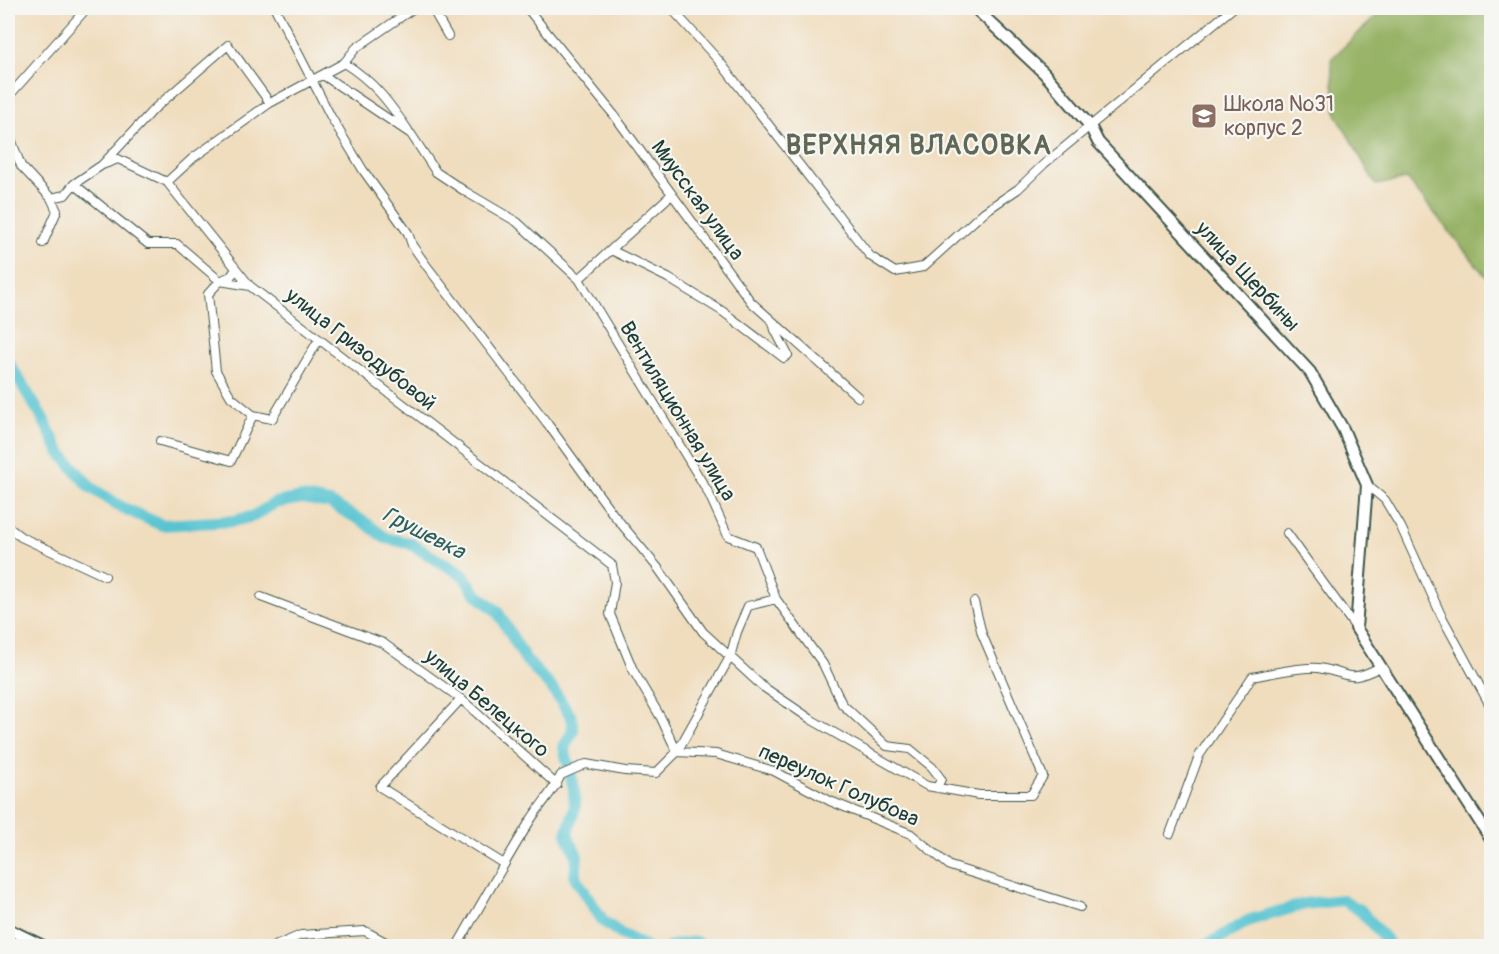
<svg xmlns="http://www.w3.org/2000/svg" width="1499" height="954" viewBox="0 0 1499 954" font-family="Pangolin,sans-serif">
<style>
.forest{fill:#97b366;stroke:#5b784d;stroke-width:1.5}
.lines{fill:none;stroke-linecap:round;stroke-linejoin:round}
.river{stroke:#58c4d1;stroke-width:12}
.street-casing{stroke:#3e5549;stroke-width:10}
.secondary-casing{stroke:#3e5549;stroke-width:14}
.street{stroke:#fff;stroke-width:8}
.secondary{stroke:#fff;stroke-width:10}
.labels{text-anchor:middle;stroke-width:4.5;stroke-linejoin:round;paint-order:stroke}
.education-label{font-size:21px;fill:#785e54;stroke:#f6f6f2;text-anchor:start}
.street-label{font-size:21px;fill:#1f3d34;stroke:#f6f6f2}
.water-label{font-size:22px;font-style:italic;fill:#2d5f5b;stroke:#f6f6f2}
.district-label{font-size:27px;font-weight:bold;letter-spacing:1.5px;fill:#606754;stroke:#f6f6f2}
</style>
<rect width="100%" height="100%" fill="#f6f6f2"/>
<filter id="ink" filterUnits="userSpaceOnUse"><feTurbulence type="fractalNoise" baseFrequency=".0167" numOctaves="2"/><feDisplacementMap in="SourceGraphic" scale="12" xChannelSelector="R" yChannelSelector="G"/><feConvolveMatrix kernelMatrix="1 2 1 2 8 2 1 2 1" color-interpolation-filters="sRGB"/></filter>
<filter id="wash" filterUnits="userSpaceOnUse"><feTurbulence type="fractalNoise" baseFrequency=".008" numOctaves="4" result="noise"/><feDisplacementMap in="SourceGraphic" scale="24" xChannelSelector="R" yChannelSelector="G"/><feGaussianBlur stdDeviation="1.35" result="paint"/><feColorMatrix in="noise" values="0 0 0 0 0 0 0 0 0 0 0 0 0 0 0 0 0 1.4 0 .05"/><feComposite in="paint" operator="in"/></filter>
<g filter="url(#wash)">
<rect width="100%" height="100%" fill="#f0ddbe"/>
<!-- forest -->
<path class="forest" d="M1385 8H1491V283L1407 179 1376 185 1336 114 1331 59Z"/>
<g class="lines">
<!-- river -->
<path class="river" d="M8 362 42 417 60 452 90 487 123 508 162 525 233 521 254 516 275 503 302 498 330 503 366 523 385 538 409 543 463 575 476 594 497 611 526 660 552 688 571 717 573 731 564 747 574 789 575 807 567 834 577 856 575 877 603 921 621 934 645 946
M671 946 696 942 700 946
M1205 946 1250 920 1305 904 1343 900 1361 911 1391 946"/>
</g>
</g>
<g filter="url(#ink)">
<g class="lines">
<!-- street casing -->
<g class="street-casing">
<path id="street" d="M275 8 331 117 363 170 408 233 412 245 426 265 547 423 613 514 658 568 703 632 762 686 812 720 927 786 979 795H1031L1043 776 982 634 974 602
M432 8 448 36
M527 8 614 115 751 302 858 397
M671 8 720 62 870 256 895 272 923 267 984 212 1018 189 1044 164 1233 8
M982 15 992 8
M344 63C374 82 388 101 408 130
M323 75 411 134 436 172 466 192 517 222 579 279 708 492 728 536 756 547 776 599 823 664 842 704 887 746 910 749 932 767 941 779 937 788
M8 97 87 8
M8 131 21 166 51 198 57 211 43 243
M102 165 118 159 167 182 250 286 612 565 615 582 610 614 633 670 661 718 677 752 656 773 625 771 586 764 561 775C553 792 540 805 530 821 505 862 481 904 457 946
M167 182 193 158 270 103 344 63 356 48 414 8
M74 184 148 244H177L220 281 250 286
M51 198 65 195 74 184 102 165 154 109 228 45 270 103
M611 250 668 278 722 311 784 358 788 355 775 330 773 322
M236 269 231 276 220 281 208 294 216 371 231 397 253 415 272 419 319 339
M579 279 672 194
M160 441 231 461 253 415
M1367 485 1385 500 1401 527 1441 615 1492 709
M8 527 21 537 105 576
M1287 533 1356 628
M261 597 383 643 461 699 557 785
M776 599 748 606 737 632 730 657 677 752 716 754 774 771 830 801 911 834 950 866 1080 907
M461 699 380 787 504 864
M1170 834 1199 756 1252 677C1267 674 1304 666 1318 668 1349 672 1346 685 1380 667
M275 946 301 935 365 931 393 946"/>
</g>
<!-- secondary casing -->
<g class="secondary-casing">
<path id="secondary" d="M975 8 1044 73 1090 126 1098 142 1310 372 1343 429 1367 485 1356 628 1492 841
M8 929 43 946"/>
</g>
<!-- street -->
<use href="#street" class="street"/>
<!-- secondary -->
<use href="#secondary" class="secondary"/>
</g>
</g>
<!-- icons -->
<defs>
<g id="school-square" transform="scale(1.35)"><rect x="-9" y="-9" width="18" height="18" rx="4" fill="#8d6e63" stroke="#f6f6f2"/><path d="M0-5L7-2L0 1L-7-2ZM-4 1L0 2.5L4 1V4Q0 6-4 4Z" fill="#fff"/></g>
</defs>
<g fill-rule="evenodd">
<use href="#school-square" x="1204" y="116"/>
</g>
<g class="labels">
<!-- education labels -->
<g class="education-label">
<text x="1224" y="111">Школа №31<tspan x="1224" dy="24">корпус 2</tspan></text>
</g>
<!-- street labels -->
<g class="street-label">
<text transform="translate(698 200) rotate(54)" y="7">Миусская улица</text>
<text transform="translate(1248 276) rotate(47)" y="7">улица Щербины</text>
<text transform="translate(361 349) rotate(38)" y="7">улица Гризодубовой</text>
<text transform="translate(678 411) rotate(59)" y="7">Вентиляционная улица</text>
<text transform="translate(487 703) rotate(40)" y="7">улица Белецкого</text>
<text transform="translate(839 785) rotate(24)" y="7">переулок Голубова</text>
</g>
<!-- water labels -->
<g class="water-label">
<text transform="translate(424 532) rotate(27)" y="8">Грушевка</text>
</g>
<!-- district labels -->
<g class="district-label">
<text x="919" y="154">ВЕРХНЯЯ ВЛАСОВКА</text>
</g>
</g>
<!-- margin -->
<rect width="1499" height="954" fill="none" stroke="#f6f6f2" stroke-width="30"/>
</svg>
